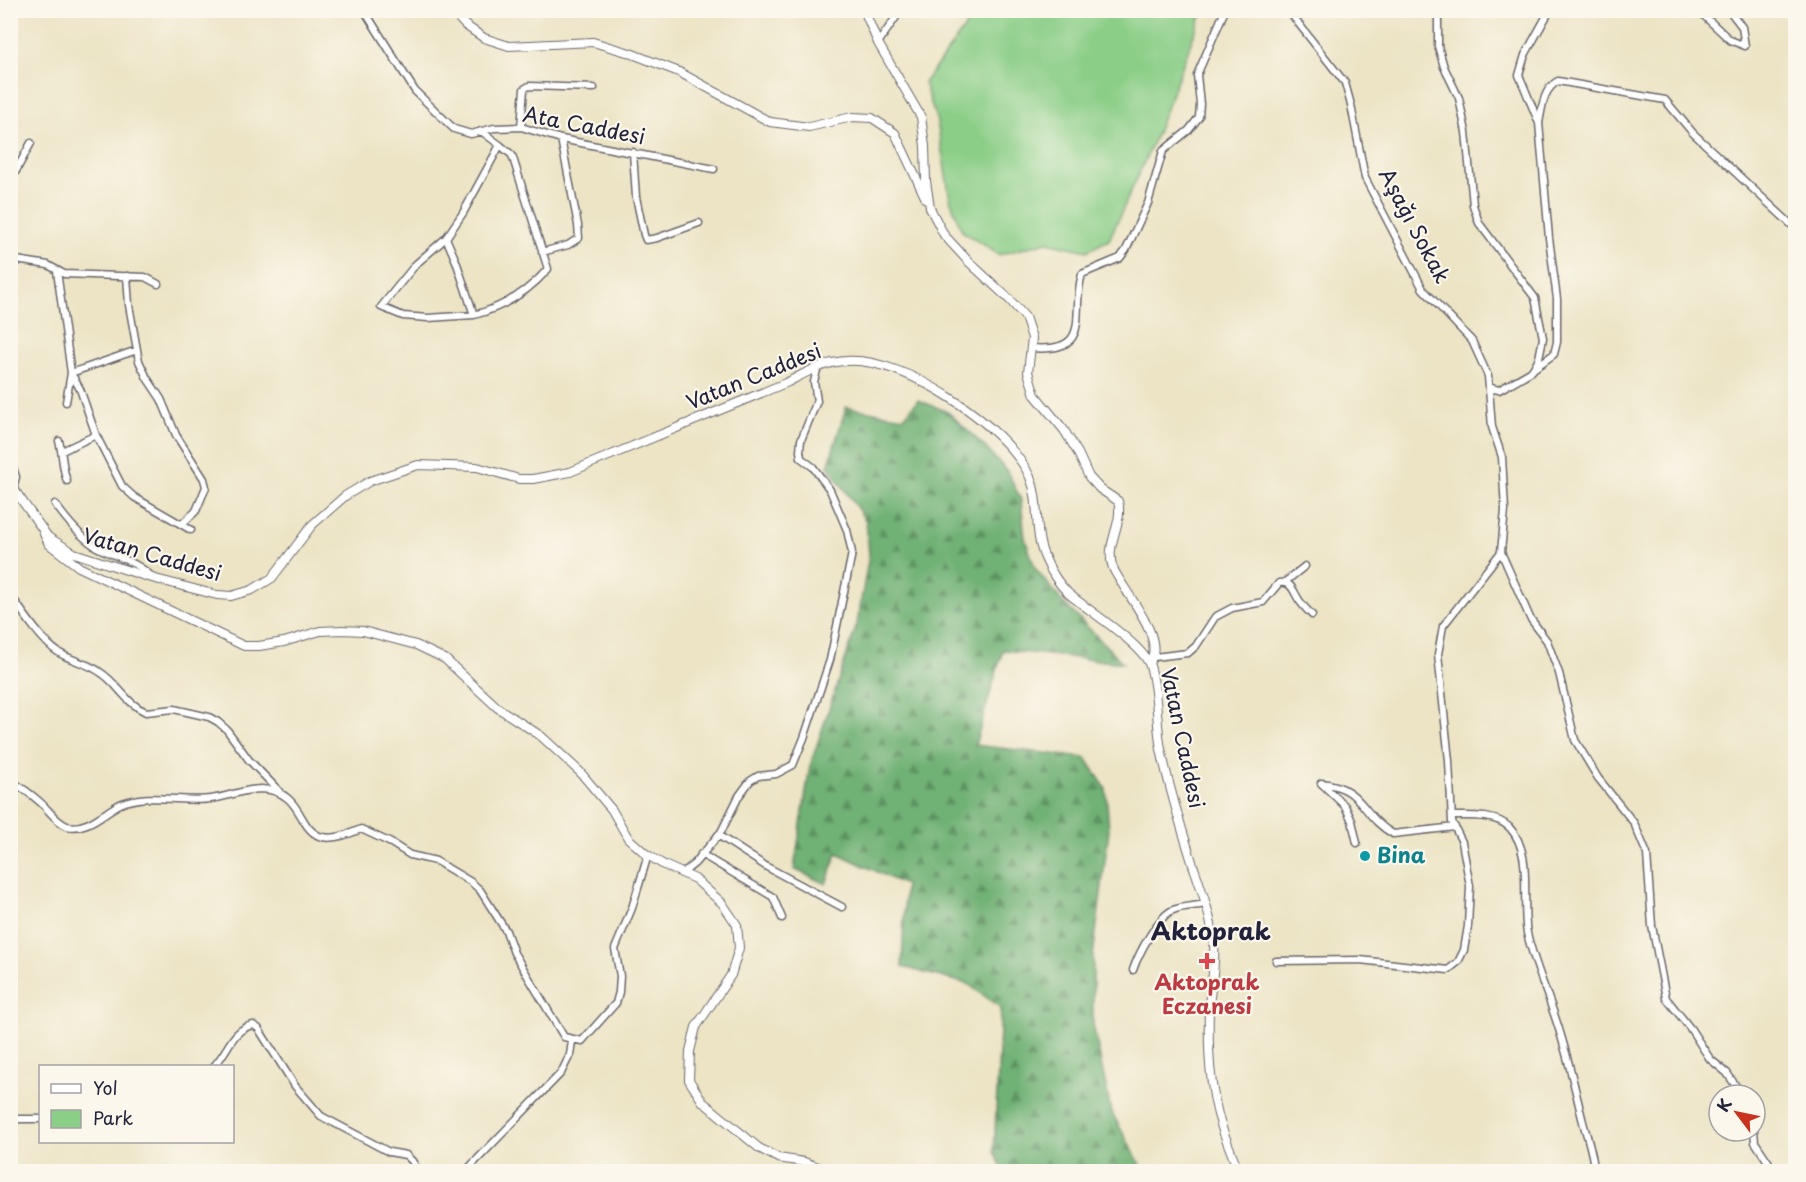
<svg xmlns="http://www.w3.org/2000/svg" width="1806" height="1182" viewBox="0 0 1806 1182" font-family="'Playpen Sans',sans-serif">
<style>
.green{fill:#8bce87;stroke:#567861;stroke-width:1.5}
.forest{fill:url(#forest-firs);stroke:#496a58;stroke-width:1.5}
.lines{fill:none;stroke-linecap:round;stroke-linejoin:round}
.minor-casing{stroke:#69666b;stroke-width:9}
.tertiary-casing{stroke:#69666b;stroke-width:10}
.minor{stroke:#fff;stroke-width:6}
.tertiary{stroke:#fff;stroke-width:8}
.culture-dot{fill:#0f9aa8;stroke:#fbf7ec;stroke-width:2}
.health-dot{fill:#e0444e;stroke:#fbf7ec;stroke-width:2}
.labels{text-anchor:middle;stroke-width:4.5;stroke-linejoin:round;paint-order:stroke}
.street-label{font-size:21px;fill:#22223b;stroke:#fbf7ec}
.culture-label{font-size:21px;font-weight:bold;fill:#0d838f;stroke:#fbf7ec;text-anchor:start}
.health-label{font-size:21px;font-weight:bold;fill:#be3a42;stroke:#fbf7ec}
.quarter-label{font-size:24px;font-weight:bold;fill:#22223b;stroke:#fbf7ec}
</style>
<defs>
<pattern id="forest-firs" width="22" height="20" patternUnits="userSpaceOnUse" patternTransform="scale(1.5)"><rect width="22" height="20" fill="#70b174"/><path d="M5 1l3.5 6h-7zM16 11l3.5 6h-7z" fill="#5c9060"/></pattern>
</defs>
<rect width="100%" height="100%" fill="#fbf7ec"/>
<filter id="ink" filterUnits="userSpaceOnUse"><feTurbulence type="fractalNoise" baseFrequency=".0167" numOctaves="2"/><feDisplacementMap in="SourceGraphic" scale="12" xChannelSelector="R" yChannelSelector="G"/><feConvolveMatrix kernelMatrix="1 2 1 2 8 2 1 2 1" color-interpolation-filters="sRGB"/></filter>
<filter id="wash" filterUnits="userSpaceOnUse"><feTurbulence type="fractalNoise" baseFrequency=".008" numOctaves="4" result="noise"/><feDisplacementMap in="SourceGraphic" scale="24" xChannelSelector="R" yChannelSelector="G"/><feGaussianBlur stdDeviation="1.35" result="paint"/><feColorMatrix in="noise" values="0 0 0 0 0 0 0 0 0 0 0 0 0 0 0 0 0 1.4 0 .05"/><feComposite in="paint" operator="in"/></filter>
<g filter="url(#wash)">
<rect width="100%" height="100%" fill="#ece4c5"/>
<!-- green -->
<path class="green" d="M977 11H1203L1155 138 1109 240 1087 251 1047 242 999 255 962 231 950 199 937 121 924 83Z"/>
<!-- forest -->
<path class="forest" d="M918 400 948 412 982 444 1007 471 1021 500 1025 538 1035 568 1060 599 1123 663 1003 650 975 745 1086 758 1106 789 1109 830 1093 957V1024L1111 1111 1144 1171H1004L994 1152 1001 1008 968 984 902 967 905 885 837 853 826 884 794 869 810 766 857 624 869 555 866 521 828 466 846 407 904 417Z"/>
</g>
<g filter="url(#ink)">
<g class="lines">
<!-- minor casing -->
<g class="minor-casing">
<path id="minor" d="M364 10 415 91 454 129 471 134 494 128 521 127 561 139 714 169
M1288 10 1345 83 1351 105 1365 178 1423 289 1472 341 1488 376 1492 427 1502 457 1505 510 1501 552 1530 618 1547 641 1559 673 1575 740 1598 778 1634 823 1647 854 1652 926 1666 998 1690 1028 1710 1059 1727 1073 1742 1095
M1438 10V46L1444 67 1459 98 1466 132 1473 205 1479 223 1535 298 1543 338 1539 358 1532 371 1499 390 1490 388
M1698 10 1730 40 1745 46 1742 27 1729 10
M878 43 901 10
M1539 123C1542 108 1543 89 1558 81L1665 100 1693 133 1796 229
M521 127 524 89 529 86 594 88
M633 152 636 197 644 235 646 240 657 238 699 223
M10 182 31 143
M446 238 456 261 474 315C504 307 528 292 548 269L512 155 500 145
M542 252 568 245 579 238 578 225 561 139
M10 259 48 265 64 274 145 277 158 284
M57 271 71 373 80 389 96 435 122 486 134 497 191 530
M127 276 129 305 139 361 147 378 161 399 176 435 204 479 206 487 196 511 182 524
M474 315 428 318 403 316 381 307 416 264 446 238 463 213 500 145 481 131
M1031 348C1095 353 1070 315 1082 274L1120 258 1126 250 1148 203 1163 151 1189 130 1199 117 1200 104 1197 75 1225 10
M1532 370 1554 354 1557 342V299L1549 238 1539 123 1519 75 1525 55 1550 10
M71 373 137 350
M66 402 71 373
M59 441C63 455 62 468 67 481
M62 451 96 435
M10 459 16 477 13 488
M55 504C65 518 81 537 95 546 115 557 137 561 153 578
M1285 582 1305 566
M10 594C21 610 42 642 58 652 71 661 88 663 100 672 118 683 125 703 146 712L174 709 209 717 218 722 227 730 249 760 279 791
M1154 657 1188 653 1196 646 1215 617 1232 608 1263 602 1279 583C1292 581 1293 591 1299 600 1302 605 1307 610 1312 615
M10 780C21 787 31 794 40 802 48 809 56 822 67 826 87 831 104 812 120 804 149 792 182 803 211 799 228 797 244 789 261 789 318 791 287 862 361 829L391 843 410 855 436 861 471 882 480 890 506 931 514 953 564 1037 582 1041 616 1003 619 992 620 976 615 949 632 908 648 855
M1452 816C1470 816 1495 814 1509 827 1534 852 1521 902 1527 933 1534 963 1547 992 1556 1020 1567 1052 1574 1085 1582 1118 1586 1135 1594 1154 1594 1172
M718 835 767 867 842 907
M1357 843 1352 821 1345 806 1321 783C1364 787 1361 816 1393 834L1455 827
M701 854 773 897 782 918
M683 873 695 863 721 832 739 796 750 781 758 776 776 774 793 765 804 738 830 660 852 553 847 530 830 490 813 467 801 458 800 451 801 440 817 401 814 382 818 366
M1276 961 1360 960 1448 970 1458 962 1464 950 1468 926 1470 886 1462 842 1452 822 1449 761 1438 654 1443 626 1501 552
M1133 970C1138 955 1158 916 1173 910 1183 906 1196 906 1206 904
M214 1066C228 1052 232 1029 253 1025L258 1028 295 1086 321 1116 389 1152 406 1155 412 1161 419 1172
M10 1119H40
M1754 1131 1755 1142 1775 1172
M465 1172 561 1073 570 1055 572 1041"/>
</g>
<!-- tertiary casing -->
<g class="tertiary-casing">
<path id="tertiary" d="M451 10 465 25 484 38 509 46 593 42 630 53 679 72 770 122 809 127 852 117 872 118 895 133 926 199
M864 10 878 43 921 117 925 146 926 181 930 208 944 235 968 261 1009 299 1025 317 1032 338 1028 372 1035 395 1064 430 1078 453 1089 477 1100 489 1118 501C1124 524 1104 545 1113 568 1123 591 1168 639 1149 663
M10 484 48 537 74 553 148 577 217 595 231 596 252 590 272 578 312 525 345 496 370 481 418 465 477 467 519 479H533L570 472 788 382C807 372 824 362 846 361 903 356 1007 426 1030 477 1041 503 1033 533 1045 558 1050 570 1059 584 1068 593 1087 610 1143 644 1150 666 1158 692 1156 722 1161 749 1169 788 1181 827 1193 865 1202 891 1212 918 1214 946 1216 966 1210 988 1209 1008 1208 1048 1209 1089 1222 1128 1227 1142 1233 1157 1239 1172
M44 534 49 544 79 567 244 646H259L284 642 320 631 342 630 363 631 416 645 445 659 498 708 541 736 580 772 612 810 628 838 646 854 664 865 695 879 722 903 737 925 739 948 731 975 696 1027 690 1051 689 1080 703 1102 759 1148 778 1158 804 1162 821 1168 825 1172"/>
</g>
<!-- minor -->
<use href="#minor" class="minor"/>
<!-- tertiary -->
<use href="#tertiary" class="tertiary"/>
</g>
</g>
<!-- markers -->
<circle class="culture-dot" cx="1365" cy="856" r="6"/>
<path class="health-dot" d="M1204 952h6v6h6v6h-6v6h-6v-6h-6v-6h6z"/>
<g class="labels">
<!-- street labels -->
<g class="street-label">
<text transform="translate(584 126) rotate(11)" y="7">Ata Caddesi</text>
<text transform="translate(1414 226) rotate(62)" y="7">Aşağı Sokak</text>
<text transform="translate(754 377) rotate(-22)" y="7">Vatan Caddesi</text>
<text transform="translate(152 555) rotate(16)" y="7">Vatan Caddesi</text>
<text transform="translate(1182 738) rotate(78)" y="7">Vatan Caddesi</text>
</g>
<!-- culture labels -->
<g class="culture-label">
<text x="1377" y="863">Bina</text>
</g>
<!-- health labels -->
<g class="health-label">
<text x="1207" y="990">Aktoprak<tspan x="1207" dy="24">Eczanesi</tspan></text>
</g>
<!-- quarter labels -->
<g class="quarter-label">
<text x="1211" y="940">Aktoprak</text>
</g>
</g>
<!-- margin -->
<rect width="1806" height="1182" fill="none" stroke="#fbf7ec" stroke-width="36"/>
<!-- legend -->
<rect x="39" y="1065" width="195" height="78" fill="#fbf7ec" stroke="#a4a2a5" stroke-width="1.5"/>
<rect x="51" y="1084" width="30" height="9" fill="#ffffff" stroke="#a4a2a5" stroke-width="1.5"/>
<text x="93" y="1095" font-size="18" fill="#22223b">Yol</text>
<rect x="51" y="1110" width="30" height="18" fill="#8bce87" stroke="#a4a2a5" stroke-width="1.5"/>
<text x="93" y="1125" font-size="18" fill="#22223b">Park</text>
<!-- north arrow -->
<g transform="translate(1737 1113) rotate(302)"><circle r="28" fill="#fbf7ec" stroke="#a4a2a5" stroke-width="1.5"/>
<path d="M0-4.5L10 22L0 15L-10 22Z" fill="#c8321e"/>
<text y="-9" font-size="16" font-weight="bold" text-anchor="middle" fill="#22223b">K</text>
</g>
</svg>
